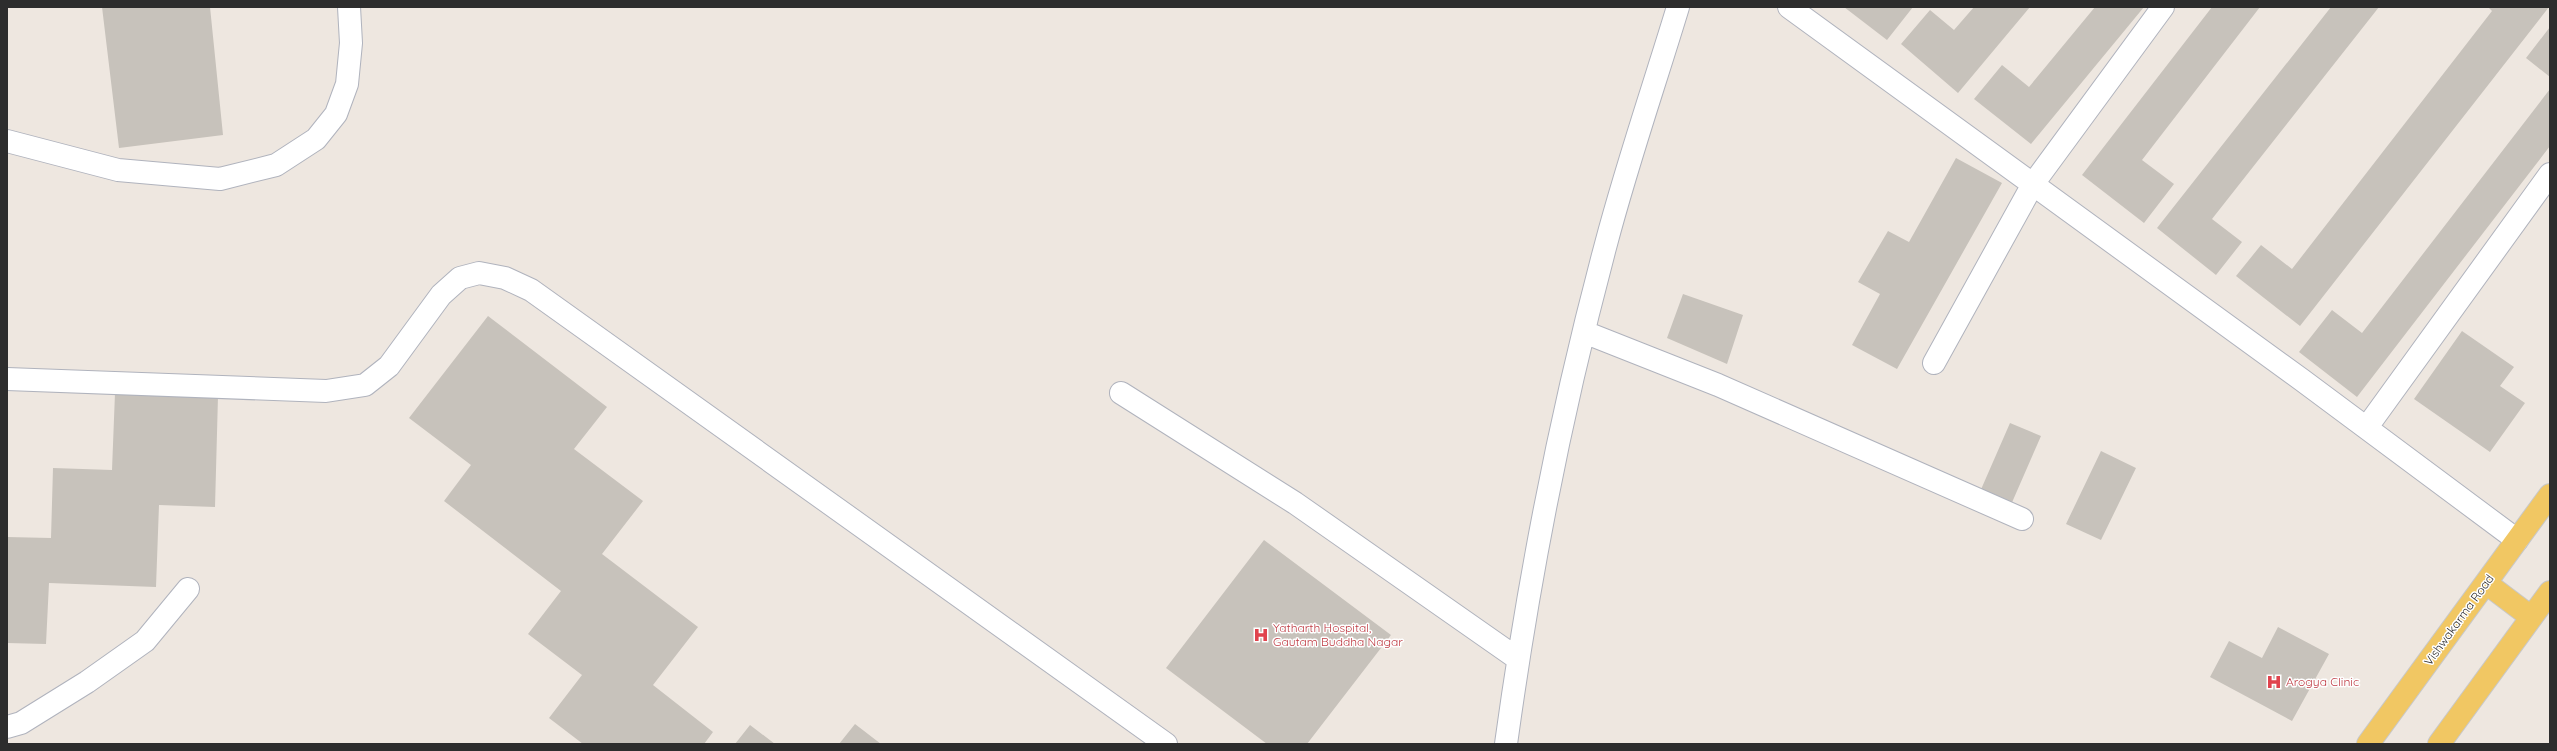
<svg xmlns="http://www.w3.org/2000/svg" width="2557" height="751" viewBox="0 0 2557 751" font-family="Quicksand,sans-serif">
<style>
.building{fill:#c7c2bb}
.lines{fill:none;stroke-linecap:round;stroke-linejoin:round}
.minor-casing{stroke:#b0b3bd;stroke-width:24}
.major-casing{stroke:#c8c8c8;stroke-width:24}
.minor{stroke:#fff;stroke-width:22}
.major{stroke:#f1c763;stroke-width:22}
.labels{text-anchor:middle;stroke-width:3;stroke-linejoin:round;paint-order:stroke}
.street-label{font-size:12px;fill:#2d2d2d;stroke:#fff}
.health-label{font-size:12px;fill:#be3a42;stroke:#fff;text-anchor:start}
</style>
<rect width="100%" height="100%" fill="#eee7e0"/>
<!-- building -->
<path class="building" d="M102 7H210L223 135 119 148Z
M1844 7H1913L1887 40Z
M1974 7H2030L1958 93 1901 44 1930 10 1954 30Z
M2095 7H2144L2031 144 1974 99 2002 65 2029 87Z
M2212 7H2260L2142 160 2174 184 2144 223 2082 175Z
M2331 7H2379L2212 219 2242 242 2216 275 2157 228Z
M2488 7H2549L2300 326 2236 276 2261 245 2292 269 2492 11Z
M2550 27V77L2526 58Z
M2550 89V146L2357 397 2299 352 2332 310 2362 333Z
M1956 158 2002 183 1897 369 1852 345 1880 294 1858 282 1888 231 1909 242Z
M1683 294 1743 315 1727 364 1667 338Z
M488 316 607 407 574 449 643 501 602 554 698 627 653 685 713 732 704 744H583L549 718 582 675 528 634 561 591 444 501 471 465 409 418Z
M2462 331 2514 367 2500 386 2525 403 2490 452 2414 399Z
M115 393 218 396 215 507 159 505 156 587 49 583 46 644 7 643V537L51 538 53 468 112 470Z
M2010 423 2041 436 2010 507 1979 494Z
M2101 451 2136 468 2101 540 2066 524Z
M1264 540 1391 635 1307 744H1267L1166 668Z
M2278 627 2329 654 2292 721 2210 677 2229 641 2262 658Z
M855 724 881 744H839Z
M750 725 775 744H735Z"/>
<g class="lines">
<!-- minor casing -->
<g class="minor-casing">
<path id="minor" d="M1789 7 2302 380 2517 540
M7 141 118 170 220 179 276 165 316 139 336 114 347 84 351 43 349 7
M1584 332 1718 385 2022 519
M1934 363 2033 184 2163 7
M7 379 326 391 365 385 389 366 441 295 460 278 479 273 505 278 531 290 1166 744
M1121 393 1295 503 1518 659
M2367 427 2550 174
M7 727 21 723 87 682 145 641 188 589
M1506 744C1529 576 1562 408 1606 244 1627 164 1654 86 1678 7"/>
</g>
<!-- major casing -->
<g class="major-casing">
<path id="major" d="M2486 583 2531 617
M2368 744 2550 495
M2439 744 2550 592"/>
</g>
<!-- minor -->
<use href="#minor" class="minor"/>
<!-- major -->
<use href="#major" class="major"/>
</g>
<!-- icons -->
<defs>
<g id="hospital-bare" transform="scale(1.2)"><path d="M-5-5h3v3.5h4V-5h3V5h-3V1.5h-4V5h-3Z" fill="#e0444e" stroke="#fff" stroke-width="2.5" paint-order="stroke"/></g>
</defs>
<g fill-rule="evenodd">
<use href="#hospital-bare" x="1261" y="635"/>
<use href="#hospital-bare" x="2274" y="682"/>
</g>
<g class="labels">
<!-- street labels -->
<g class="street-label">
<text transform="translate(2459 620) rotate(-54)" y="4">Vishwakarma Road</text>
</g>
<!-- health labels -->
<g class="health-label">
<text x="1273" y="632">Yatharth Hospital,<tspan x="1273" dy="14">Gautam Buddha Nagar</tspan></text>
<text x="2286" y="686">Arogya Clinic</text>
</g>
</g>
<!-- border -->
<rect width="2557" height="751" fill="none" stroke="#2d2d2d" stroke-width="16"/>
</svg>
